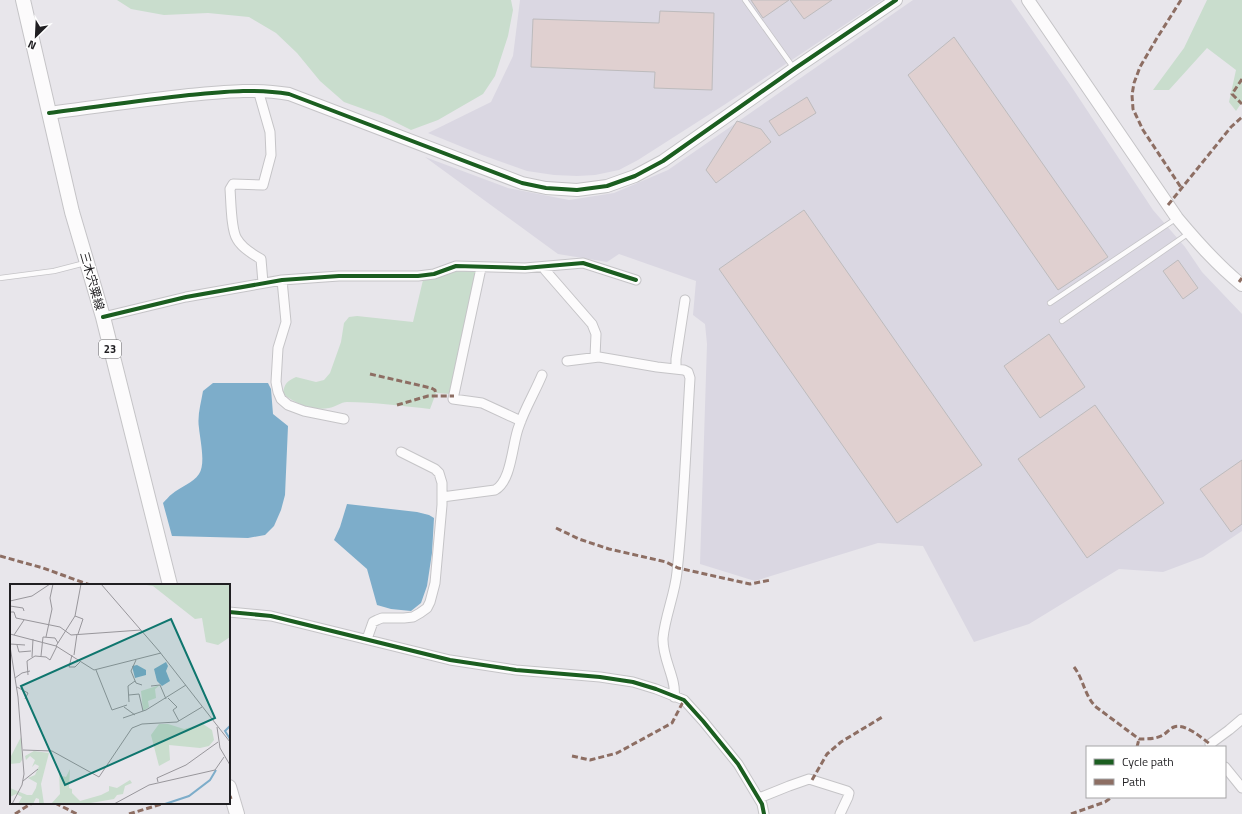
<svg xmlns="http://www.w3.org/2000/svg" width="1242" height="814" viewBox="0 0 1242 814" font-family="'Titillium Web','Noto Sans JP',sans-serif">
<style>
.built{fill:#dad7e2}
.green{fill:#c9ddcd}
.water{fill:#7dadca}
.building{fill:#e0d0d0;stroke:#bdbbbd}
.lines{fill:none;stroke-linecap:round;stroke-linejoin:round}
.lane-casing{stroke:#c5c4c7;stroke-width:6}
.street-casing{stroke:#c5c4c7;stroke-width:11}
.secondary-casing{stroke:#c5c4c7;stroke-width:14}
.primary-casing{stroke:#c5c4c7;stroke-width:16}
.lane{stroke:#fcfbfc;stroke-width:4.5}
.street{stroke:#fcfbfc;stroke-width:9}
.secondary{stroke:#fcfbfc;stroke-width:12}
.primary{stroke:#fcfbfc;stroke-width:14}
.quiet{stroke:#8d6e63;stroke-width:3;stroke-dasharray:6 3;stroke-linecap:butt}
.cycleway-casing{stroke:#fff;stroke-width:6}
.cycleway{stroke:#1b5e20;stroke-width:4}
.labels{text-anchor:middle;stroke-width:3;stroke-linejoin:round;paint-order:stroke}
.shield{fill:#fff;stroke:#636264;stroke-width:1}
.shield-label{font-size:11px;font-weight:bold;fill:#201f22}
.street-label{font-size:12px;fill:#201f22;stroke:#fff}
.inset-river{fill:none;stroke:#7dadca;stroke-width:2}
.inset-road{fill:none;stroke:#98969b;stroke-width:1}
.view{fill:#0f766e;fill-opacity:0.15;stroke:#0f766e;stroke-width:2}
.inset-edge{fill:none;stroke:#201f22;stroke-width:2}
</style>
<rect width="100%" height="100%" fill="#e8e6eb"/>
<!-- built -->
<path class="built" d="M520 0H882L724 105 638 160 619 170 595 175 577 176 554 175 527 171 482 155 428 133 491 102 513 56Z
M913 0H1011L1071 86 1153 210 1185 247 1202 272 1242 314V531L1203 557 1163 572 1119 569 1029 624 974 642 923 546 878 543 755 581 700 564 707 344 705 324 693 315 696 281 619 254 607 262 558 254 425 157 508 188 569 200 614 193 668 170Z"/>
<!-- green -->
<path class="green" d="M117 0H511L513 10 508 36 495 76 483 94 438 120 411 130 383 116 344 102 320 81 297 53 276 33 249 17 208 13 164 15 131 9Z
M1207 0H1242V102L1236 111 1229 102 1236 70 1207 48 1169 90H1153L1184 48Z
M453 271H477L450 394 436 393 430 409C403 406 374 402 347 402 341 402 335 407 329 408 313 411 296 404 283 394 284 384 287 381 296 377L316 382 324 380 330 373 341 342 344 323 349 317 357 316 413 322 423 280 438 278Z"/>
<!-- water -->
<path class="water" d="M213 383H268L271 389 273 414 288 426 285 495 281 510 274 526 265 535 248 538 172 536 163 503C166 500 169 496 172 494 180 487 193 483 199 474 206 464 200 439 199 428 197 416 201 403 203 391Z
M347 504 417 512 429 515 434 518 432 553 427 586 421 603 411 611 391 609 377 605 367 569 334 540 340 527Z"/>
<!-- building -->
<path class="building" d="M751 0H789L763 18Z
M790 0H832L804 19Z
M660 11 714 13 712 90 654 88 655 72 531 67 533 19 659 23Z
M954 37 1108 257 1058 290 908 75Z
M807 97 816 113 779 136 769 121Z
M737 121 761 129 771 142 716 183 706 170Z
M804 210 982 465 897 523 719 269Z
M1178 260 1198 288 1183 299 1163 271Z
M1049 334 1085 387 1040 418 1004 366Z
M1095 405 1164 503 1087 558 1018 459Z
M1242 460V524L1231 532 1200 489Z"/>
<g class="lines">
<!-- lane casing -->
<g class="lane-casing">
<path id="lane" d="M745 0 793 67
M0 278 54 271 85 263
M1050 303 1177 218
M1062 321 1189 233"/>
</g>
<!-- street casing -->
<g class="street-casing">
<path id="street" d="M258 90 270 132 271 155 263 185 233 184 230 189C231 201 231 230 237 239 242 248 252 254 261 259L263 283
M545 267V270L592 324 596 334 595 357
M481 268 453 399 482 403 521 421
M282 280 286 322 278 348 276 382 278 392 281 399 288 405 304 411 344 419
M103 317 186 297 282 280 339 276H418L434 274 456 266 525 268 583 263 636 280
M567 361 599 357 657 367 684 370 688 372 690 378C686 443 684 508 677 572 675 594 665 616 663 638 662 659 677 679 674 697
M676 369V359L685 300
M442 497 495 490C512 481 512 443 519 426 525 408 535 392 542 375
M229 612 271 616 450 660 516 670 600 677 633 682 656 689 684 700 703 721 738 764 762 804 764 814
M367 639 373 622 377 620 382 618H404L413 617 420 613 427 608 430 602 435 583 442 505V483L439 473 435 469 401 452
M1211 747 1210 744 1229 730 1242 719
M1225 767 1242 788
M759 798 789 786 809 779 847 791 849 793 848 797 840 814"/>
</g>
<!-- secondary casing -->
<g class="secondary-casing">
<path id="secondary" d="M1028 0 1177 218C1197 242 1217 265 1242 285
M49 113C96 107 142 100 189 95 222 92 255 88 289 94L522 183 546 188 577 190 607 186 635 176 663 161 794 69 896 0"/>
</g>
<!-- primary casing -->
<g class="primary-casing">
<path id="primary" d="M23 0 72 212 103 317 170 585
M229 787 237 814"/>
</g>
<!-- lane -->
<use href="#lane" class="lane"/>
<!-- street -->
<use href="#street" class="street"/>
<!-- secondary -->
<use href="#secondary" class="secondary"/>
<!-- primary -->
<use href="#primary" class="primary"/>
<!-- quiet -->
<path class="quiet" d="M1181 0 1157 38 1140 67 1134 83 1132 95 1133 109 1143 130 1182 189
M1242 79 1232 94 1242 104
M1168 205 1231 127 1242 117
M1239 282 1242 278
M370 374 431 388 435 390 436 396
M397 405 428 396H454
M556 528 579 539 609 549 666 562 678 568 750 584 771 580
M0 556 43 568 90 585
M1074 667C1084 680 1084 695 1096 707L1139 739C1146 739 1155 739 1161 736 1166 734 1169 729 1174 727 1185 723 1202 738 1210 744
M1137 747 1139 739
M572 756 590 760 617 753 672 723 684 700
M812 780 827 754 841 742 884 716
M229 798 232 797
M55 803 77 814
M210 803H213
M15 814 32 803
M129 814 165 803
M1071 814 1105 802 1112 797"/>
<!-- cycleway casing -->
<g class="cycleway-casing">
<path id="cycleway" d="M49 113C96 107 142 100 189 95 222 92 255 88 289 94L522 183 546 188 577 190 607 186 635 176 663 161 794 69 896 0
M103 317 186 297 282 280 339 276H418L434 274 456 266 525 268 583 263 636 280
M229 612 271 616 450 660 516 670 600 677 633 682 656 689 684 700 703 721 738 764 762 804 764 814"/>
</g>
<!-- cycleway -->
<use href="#cycleway" class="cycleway"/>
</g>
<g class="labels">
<!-- shield labels -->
<rect class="shield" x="99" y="340" width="22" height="18" rx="3"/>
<g class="shield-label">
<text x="110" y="353">23</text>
</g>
<!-- street labels -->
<g class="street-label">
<text transform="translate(92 281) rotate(74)" y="4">三木宍粟線</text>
</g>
</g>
<!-- overview -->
<g transform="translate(10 584)">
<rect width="220" height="220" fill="#e8e6eb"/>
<path d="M130 0H220V53L208 61 196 58 192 34 185 35 143 2ZM150 101 145 105 146 114 138 117 139 123 133 127 131 107ZM149 140H158L174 145 193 140 202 146 204 156 199 162 190 164 159 161 160 176 149 182 141 151ZM11 153 12 176 10 179 0 180V174ZM24 167 39 169 31 200 34 220H29V215L26 214 23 220H8L12 213 6 210 0 213V204L17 211H22L26 204 27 199 18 194 25 191 29 182 25 180 22 183 25 176 20 172 16 176 15 172ZM60 185 59 204 62 205V209L70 217 91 211 99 207V202L107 204 120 196 122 199 115 202 113 210 107 211 104 215 75 220H41L50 210 49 187 52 192 56 193Z" fill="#c9ddcd"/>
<path d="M156 78 158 82 156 87 160 97 152 102 147 97 144 85ZM127 81 136 86V91L125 94 122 82Z" fill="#7dadca"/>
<path class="inset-river" d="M220 142 215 147 220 155M155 220 179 212 200 196 206 186"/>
<path class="inset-road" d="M91 0 149 67 220 158M0 17 22 12 40 0M0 17V22L13 24 14 27M0 28H4L6 34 50 43 61 51 131 46M65 32 73 35 68 50M0 50 46 62 84 86 151 69M4 51 14 36M36 53 42 25 40 14 43 0M0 60 15 61M7 61 9 68 21 67M0 62 8 113 14 190 12 201 2 220M46 62 65 32 71 0M62 71 59 83H65L70 78M64 71 67 50M31 72 33 53 45 54 48 59M22 73 23 55M126 76 121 87 126 99 132 101M86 86 102 126 117 121M18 91 17 77 25 72 36 73 40 76 47 62M5 94 12 89 20 87M141 102 150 101 156 115M7 103 18 109 15 115M119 111 129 110 133 127M158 114 167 123 163 126 169 137M119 118 118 102 125 97M114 123 125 131M113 134 136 126 176 101M207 143 210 164 220 181M13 166 42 167 89 193 122 144 132 140 167 138 192 123M13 197 28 185M148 198 147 194 176 181 208 158M104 220 139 201 205 186 214 173"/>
<path class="view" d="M161 35 205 134 55 201 11 102Z"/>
<rect width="220" height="220" class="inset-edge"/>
</g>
<!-- legend -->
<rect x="1086" y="746" width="140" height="52" fill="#ffffff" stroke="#a6a5a7"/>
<rect x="1094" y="759" width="20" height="6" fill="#1b5e20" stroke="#a6a5a7"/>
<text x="1122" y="766" font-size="12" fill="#201f22">Cycle path</text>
<rect x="1094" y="779" width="20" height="6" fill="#8d6e63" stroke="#a6a5a7"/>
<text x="1122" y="786" font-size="12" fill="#201f22">Path</text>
<!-- north arrow -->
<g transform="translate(36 36) rotate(204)" stroke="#ffffff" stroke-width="3" paint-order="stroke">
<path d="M0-3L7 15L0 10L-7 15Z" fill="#201f22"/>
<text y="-6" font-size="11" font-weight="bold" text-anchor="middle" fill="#201f22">N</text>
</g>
</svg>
